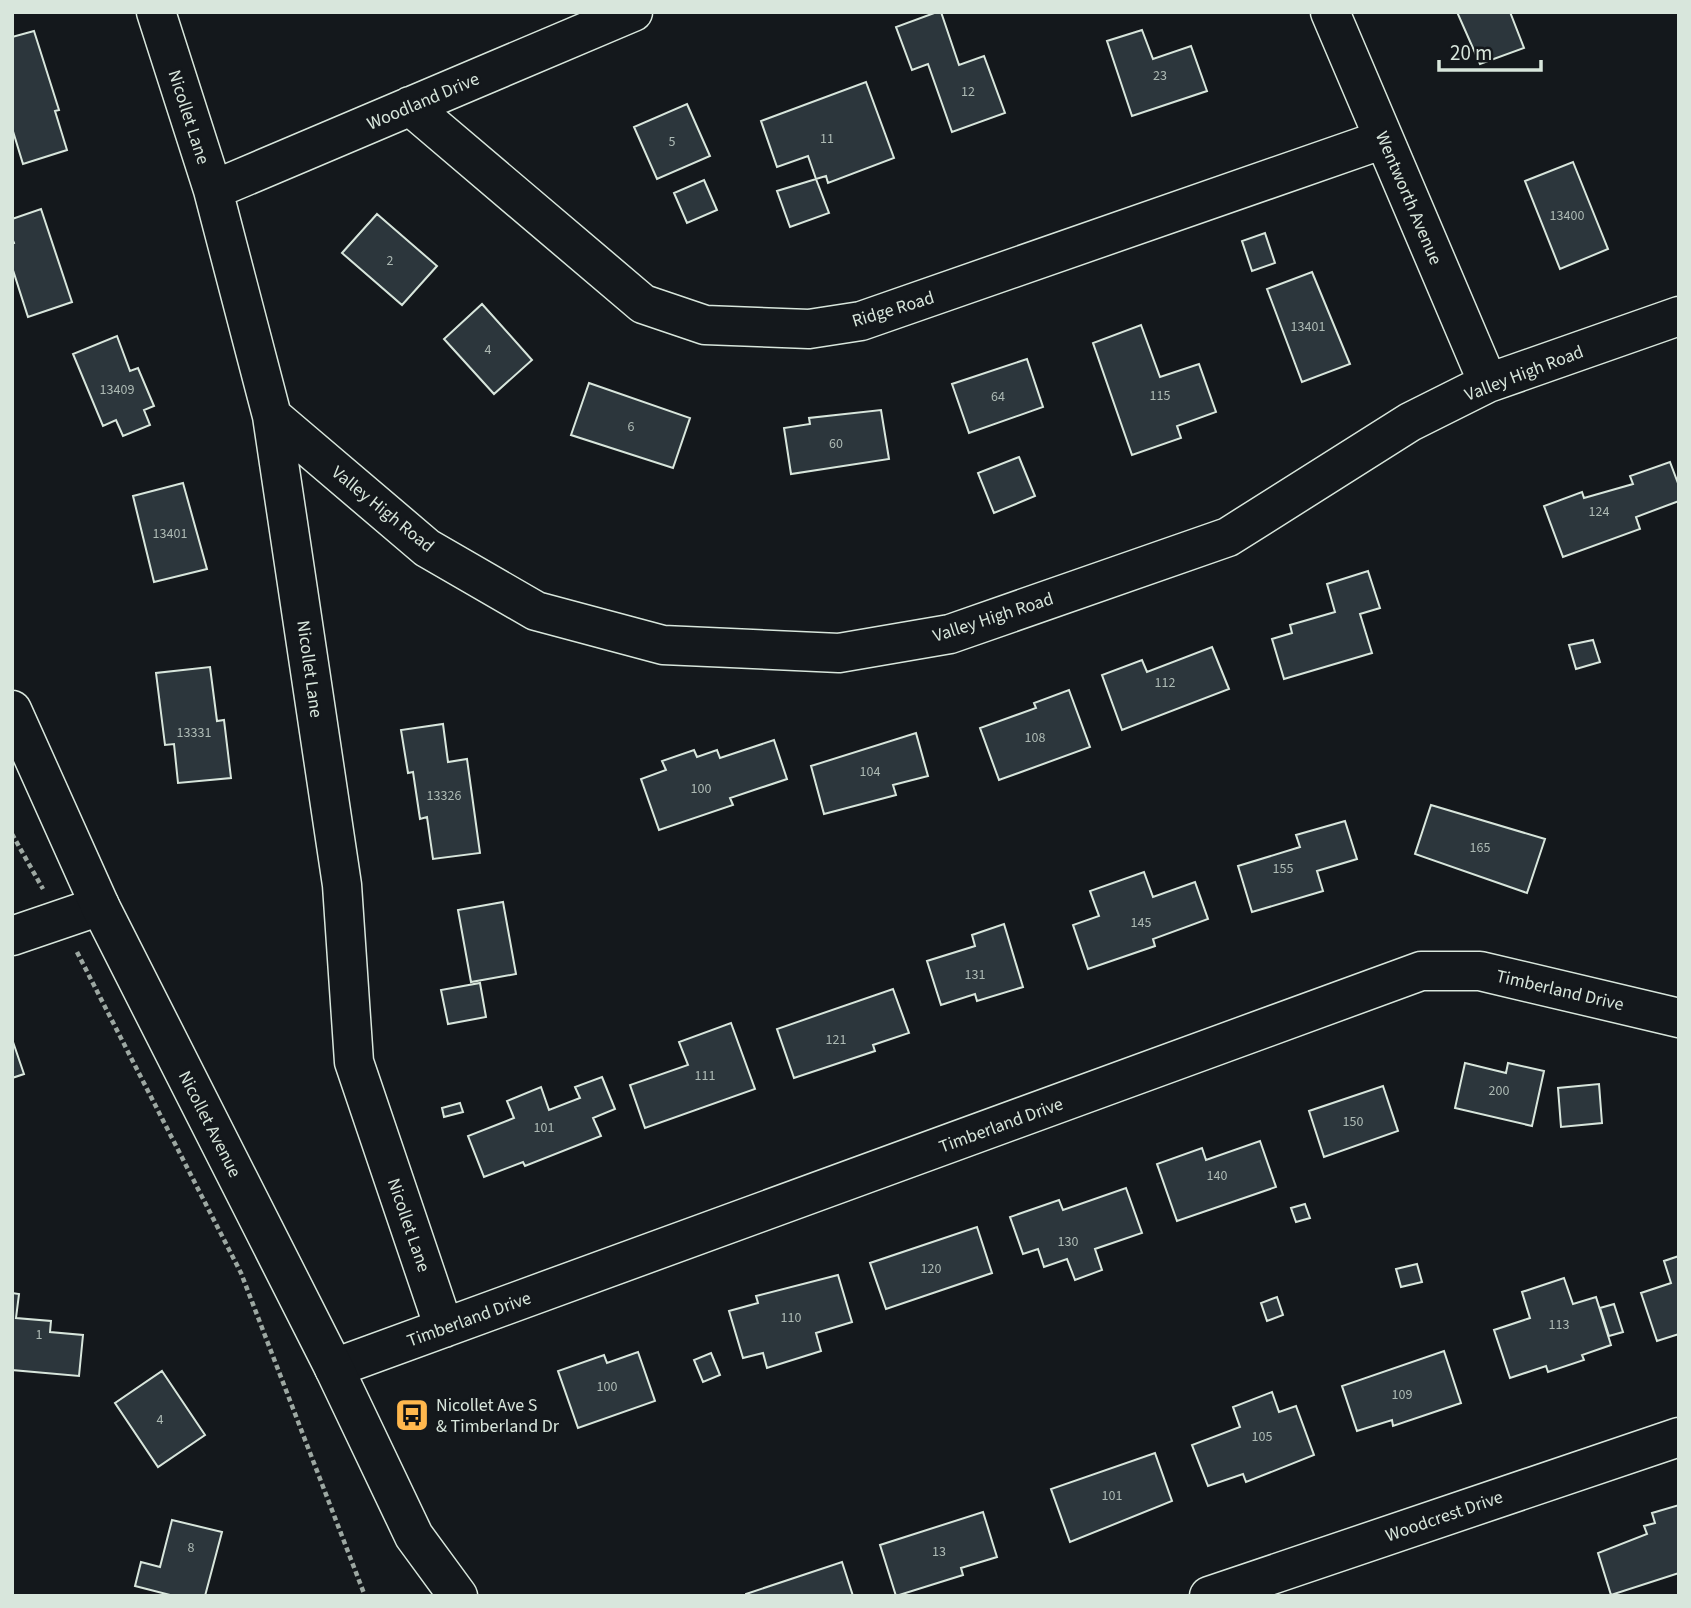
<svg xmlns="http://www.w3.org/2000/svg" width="1691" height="1608" viewBox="0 0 1691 1608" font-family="'Source Sans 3',sans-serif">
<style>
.building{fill:#2c363c;stroke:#d8e6dc;stroke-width:2}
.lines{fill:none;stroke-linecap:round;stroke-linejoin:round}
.minor-casing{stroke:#d8e6dc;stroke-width:41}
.major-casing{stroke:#d8e6dc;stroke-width:41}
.path{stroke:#9da8a2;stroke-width:4.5;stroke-dasharray:5 3.5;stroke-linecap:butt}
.minor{stroke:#14181c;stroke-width:38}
.major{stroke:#14181c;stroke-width:38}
.labels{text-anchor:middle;stroke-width:5;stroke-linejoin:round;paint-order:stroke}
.number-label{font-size:14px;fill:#adbab4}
.street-label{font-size:18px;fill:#d8e6dc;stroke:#14181c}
.poi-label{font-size:18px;fill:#d8e6dc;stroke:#14181c;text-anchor:start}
</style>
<rect width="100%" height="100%" fill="#14181c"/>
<!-- building -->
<path class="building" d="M937 12H941L959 65 984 56 1005 113 952 132 928 64 912 70 896 27Z
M1457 12H1510L1524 48 1480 64Z
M1142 30 1153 59 1191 46 1207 91 1132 116 1107 41Z
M34 31 59 110 55 111 67 150 23 164 12 128V37Z
M866 82 894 158 828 183 826 176 816 179 808 156 777 167 761 121Z
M687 104 710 156 657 179 634 127Z
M1573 162 1608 249 1560 269 1525 181Z
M816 179 829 213 790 227 777 191Z
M704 180 717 210 687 223 674 193Z
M41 209 72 302 28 317 12 267V244L14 243 12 238V219Z
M377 214 437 266 402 305 342 253Z
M1265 233 1275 263 1252 271 1242 241Z
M1312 272 1350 364 1302 382 1267 289Z
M482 304 532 360 494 394 444 339Z
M1141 325 1160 377 1199 364 1216 412 1177 426 1181 438 1132 455 1093 343Z
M117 336 130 371 138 368 154 406 144 410 150 425 123 436 116 420 103 426 73 354Z
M1027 359 1043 407 969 433 952 384Z
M589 383 690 418 673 468 571 435Z
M881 410 889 459 791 474 784 428 810 424 809 418Z
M1019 457 1035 496 994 513 978 473Z
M1670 462 1679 486V501L1636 517 1640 529 1563 557 1544 506 1582 492 1584 498 1633 484 1630 476Z
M183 483 207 569 154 582 133 496Z
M1368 571 1380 608 1360 614 1372 653 1284 679 1272 639 1292 633 1290 625 1335 612 1327 584Z
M1593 640 1600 662 1576 669 1569 645Z
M1212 647 1229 689 1122 730 1102 675 1142 660 1147 672Z
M210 667 217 721 224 720 231 778 178 783 174 744 165 745 156 673Z
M1069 690 1090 747 999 780 980 728 1036 708 1034 703Z
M443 724 448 762 467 759 480 853 433 859 427 817 420 819 413 772 408 773 401 730Z
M916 733 928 776 893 785 896 795 824 814 811 766Z
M774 740 787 779 730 798 733 805 659 830 641 779 666 770 662 761 694 750 697 757 717 750 720 758Z
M1431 805 1545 839 1527 893 1415 854Z
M1345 821 1357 859 1317 871 1323 891 1252 912 1238 866 1300 847 1296 835Z
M1144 872 1153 897 1195 882 1208 919 1153 939 1155 946 1088 969 1073 925 1099 916 1090 891Z
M503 902 516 974 471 982 458 910Z
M1004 924 1023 987 977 1001 975 994 941 1005 927 961 975 946 972 935Z
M480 983 486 1017 448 1024 441 990Z
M893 989 909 1033 873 1045 875 1051 794 1078 777 1029Z
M731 1023 755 1089 645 1128 630 1085 688 1065 679 1042Z
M12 1039 24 1074 12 1078Z
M1465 1063 1506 1073 1508 1063 1544 1071 1532 1126 1455 1108Z
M602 1077 615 1109 593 1118 601 1136 525 1166 523 1162 484 1177 468 1136 514 1118 507 1101 541 1087 549 1110 580 1098 575 1087Z
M1599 1084 1602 1123 1561 1127 1558 1088Z
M1383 1086 1398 1131 1324 1157 1309 1111Z
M460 1103 463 1112 444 1117 442 1108Z
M1260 1141 1276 1187 1177 1221 1157 1164 1202 1148 1206 1160Z
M1126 1188 1142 1233 1095 1249 1102 1270 1075 1280 1067 1259 1044 1267 1038 1249 1023 1254 1010 1217 1059 1200 1063 1210Z
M1305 1204 1310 1218 1296 1222 1291 1208Z
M977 1227 992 1273 886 1309 870 1263Z
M1679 1256V1334L1657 1341 1641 1293 1671 1283 1664 1261Z
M1417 1264 1422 1282 1401 1287 1396 1269Z
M838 1275 852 1322 816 1333 821 1351 767 1368 763 1353 743 1358 729 1311 758 1303 756 1296Z
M1564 1278 1573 1304 1596 1297 1611 1345 1582 1355 1584 1360 1548 1372 1546 1366 1510 1378 1494 1330 1530 1318 1522 1292Z
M12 1293 19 1294 16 1318 51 1321 50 1332 83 1335 79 1376 12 1370Z
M1277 1297 1283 1315 1267 1321 1261 1303Z
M1614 1304 1623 1332 1609 1336 1600 1308Z
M1444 1351 1461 1403 1393 1426 1392 1420 1357 1431 1342 1386Z
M638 1352 655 1401 578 1428 558 1371 604 1355 607 1363Z
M711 1353 720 1375 703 1382 694 1360Z
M162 1371 205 1435 158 1467 115 1403Z
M1272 1392 1279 1412 1296 1406 1314 1455 1246 1482 1243 1474 1208 1486 1192 1445 1240 1427 1233 1407Z
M1155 1453 1172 1501 1070 1542 1051 1489Z
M1679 1505V1573L1611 1595 1598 1553 1647 1534 1644 1526 1655 1523 1652 1513Z
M983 1512 997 1557 961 1568 963 1575 896 1596 880 1545Z
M172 1520 222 1532 205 1596H174L135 1586 141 1562 160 1567Z
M842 1562 853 1596H746V1594Z"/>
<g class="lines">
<!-- minor casing -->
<g class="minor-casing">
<path id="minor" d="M156 12 213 190 272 416 342 885 354 1062 444 1328
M1330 12 1488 383
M410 106 643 304 705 325 809 329 861 321 1384 139
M213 190 633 12
M272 416 427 548 536 611 663 645 839 653 950 634 1228 537 1410 422 1488 383 1679 316
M12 936 100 906
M334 1368 1421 971H1480L1679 1018
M1209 1596 1679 1437"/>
</g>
<!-- major casing -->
<g class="major-casing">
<path id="major" d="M12 710 100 906 334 1368 414 1536 458 1596"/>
</g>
<!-- path -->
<path class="path" d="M12 834 43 889
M77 952 241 1273 365 1596"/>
<!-- minor -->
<use href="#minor" class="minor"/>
<!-- major -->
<use href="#major" class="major"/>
</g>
<!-- icons -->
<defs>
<g id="bus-square" transform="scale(1.75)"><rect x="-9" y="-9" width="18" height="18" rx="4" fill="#ffb74d" stroke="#14181c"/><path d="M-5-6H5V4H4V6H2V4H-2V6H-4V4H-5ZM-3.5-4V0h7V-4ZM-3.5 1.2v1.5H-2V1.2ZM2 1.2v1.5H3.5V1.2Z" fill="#111"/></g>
</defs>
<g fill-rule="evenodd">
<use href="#bus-square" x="412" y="1415"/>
</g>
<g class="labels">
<!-- number labels -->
<g class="number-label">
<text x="1160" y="80">23</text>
<text x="968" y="96">12</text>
<text x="827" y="143">11</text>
<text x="672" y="146">5</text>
<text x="1567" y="220">13400</text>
<text x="390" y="265">2</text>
<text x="1308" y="331">13401</text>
<text x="488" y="354">4</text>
<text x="117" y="394">13409</text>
<text x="1160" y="400">115</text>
<text x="998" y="401">64</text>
<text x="631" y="431">6</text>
<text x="836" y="448">60</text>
<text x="1599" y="516">124</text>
<text x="170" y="538">13401</text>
<text x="1165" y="687">112</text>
<text x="194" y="737">13331</text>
<text x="1035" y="742">108</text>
<text x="870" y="776">104</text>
<text x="701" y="793">100</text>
<text x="444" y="800">13326</text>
<text x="1480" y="852">165</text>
<text x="1283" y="873">155</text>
<text x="1141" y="927">145</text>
<text x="975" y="979">131</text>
<text x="836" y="1044">121</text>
<text x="705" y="1080">111</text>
<text x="1499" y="1095">200</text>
<text x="1353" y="1126">150</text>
<text x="544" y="1132">101</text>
<text x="1217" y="1180">140</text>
<text x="1068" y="1246">130</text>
<text x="931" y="1273">120</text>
<text x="791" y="1322">110</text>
<text x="1559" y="1329">113</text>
<text x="39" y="1339">1</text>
<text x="607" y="1391">100</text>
<text x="1402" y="1399">109</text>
<text x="160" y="1424">4</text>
<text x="1262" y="1441">105</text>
<text x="1112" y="1500">101</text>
<text x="191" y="1552">8</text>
<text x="939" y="1556">13</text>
</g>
<!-- street labels -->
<g class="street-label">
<text transform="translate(423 101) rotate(-23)" y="6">Woodland Drive</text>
<text transform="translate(189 117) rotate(72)" y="6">Nicollet Lane</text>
<text transform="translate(1409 198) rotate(67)" y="6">Wentworth Avenue</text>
<text transform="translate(893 309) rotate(-17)" y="6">Ridge Road</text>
<text transform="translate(1524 373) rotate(-21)" y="6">Valley High Road</text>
<text transform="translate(383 509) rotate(39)" y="6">Valley High Road</text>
<text transform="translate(993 617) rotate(-18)" y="6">Valley High Road</text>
<text transform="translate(310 669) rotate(82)" y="6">Nicollet Lane</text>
<text transform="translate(1560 990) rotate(13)" y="6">Timberland Drive</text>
<text transform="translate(210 1124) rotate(63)" y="6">Nicollet Avenue</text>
<text transform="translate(1001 1125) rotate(-20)" y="6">Timberland Drive</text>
<text transform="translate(409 1225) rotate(71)" y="6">Nicollet Lane</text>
<text transform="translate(469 1319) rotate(-20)" y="6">Timberland Drive</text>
<text transform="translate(1444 1516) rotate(-19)" y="6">Woodcrest Drive</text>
</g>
<!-- poi labels -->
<g class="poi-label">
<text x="436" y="1411">Nicollet Ave S<tspan x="436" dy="21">&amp; Timberland Dr</tspan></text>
</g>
</g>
<!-- border -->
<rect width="1691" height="1608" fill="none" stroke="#d8e6dc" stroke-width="28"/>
<!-- scale -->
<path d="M1439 60v10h102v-10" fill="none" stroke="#d8e6dc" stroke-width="3.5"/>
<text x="1450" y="60" font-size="21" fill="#d8e6dc" stroke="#14181c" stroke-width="5" paint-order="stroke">20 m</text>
</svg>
